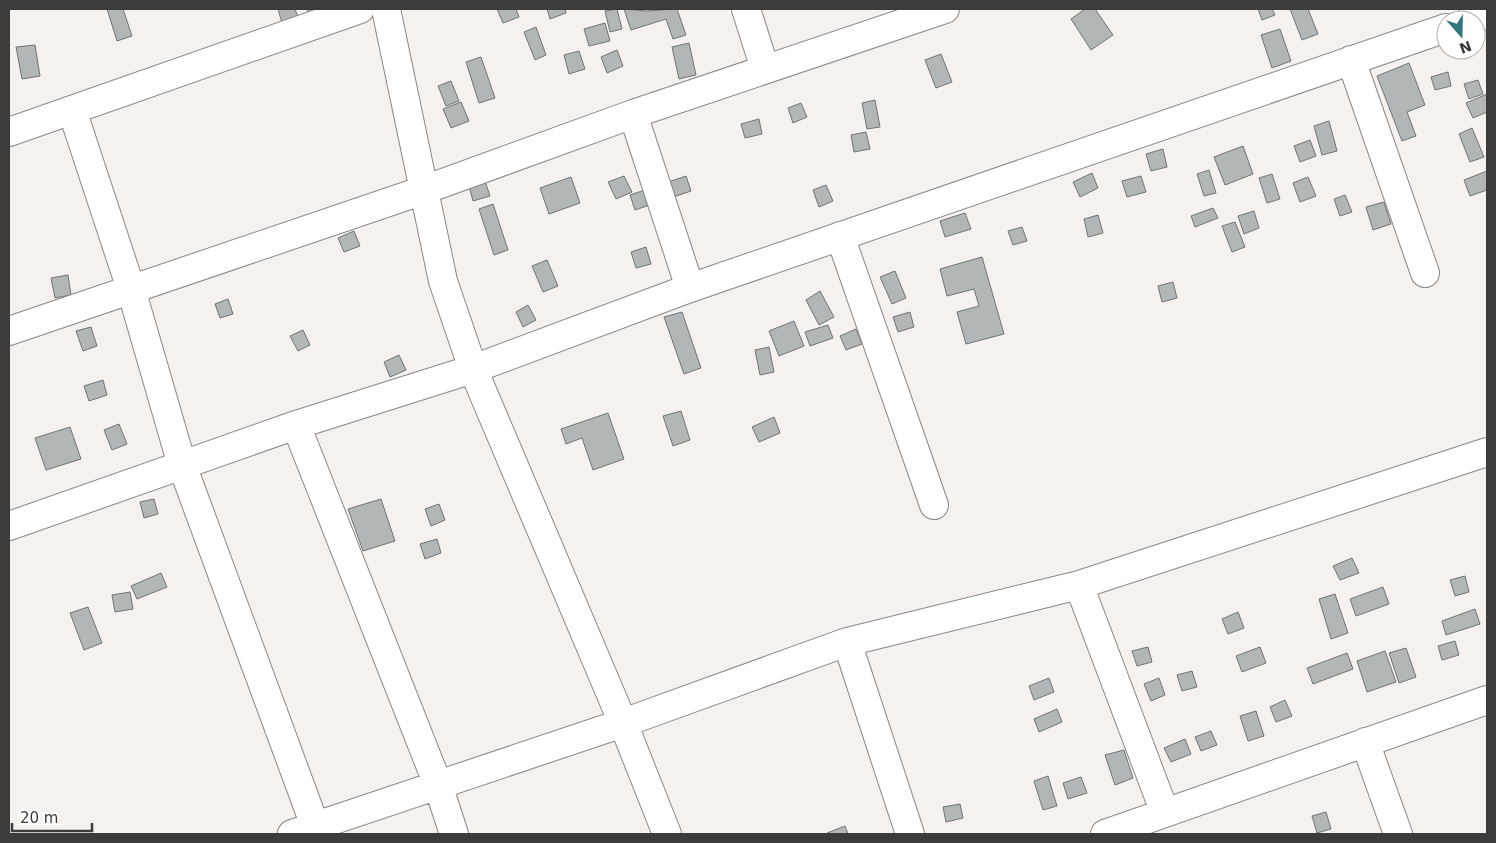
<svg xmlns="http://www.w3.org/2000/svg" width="1496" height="843" viewBox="0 0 1496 843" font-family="'DejaVu Sans',sans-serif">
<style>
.building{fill:#b2b6b7;stroke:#717475}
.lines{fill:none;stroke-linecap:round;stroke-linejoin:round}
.minor-casing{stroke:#8a8786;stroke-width:30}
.minor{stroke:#fff;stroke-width:28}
</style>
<rect width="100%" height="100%" fill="#f4f1ef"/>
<!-- building -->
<path class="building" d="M107 9H123L132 36 117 41Z
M278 9H295L298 17 309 14 307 9H339L284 30Z
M497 9H516L519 17 503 23Z
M547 9H565L566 13 550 19Z
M617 9 622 29 610 32 605 11Z
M624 9 646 11 677 9 686 35 673 39 666 19 631 30Z
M1085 9H1095L1113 35 1091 50 1071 19Z
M1258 9H1272L1275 15 1262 20Z
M1290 9H1308L1318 34 1302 40Z
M605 23 610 41 589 46 584 29Z
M536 27 546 55 535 60 524 32Z
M1280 29 1291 61 1272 68 1261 35Z
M689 43 696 75 679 79 672 47Z
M35 45 40 76 22 79 16 47Z
M617 50 623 66 607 73 601 57Z
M579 51 585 69 569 74 564 55Z
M941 54 952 82 936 88 925 60Z
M481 57 495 98 479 103 466 62Z
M1409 63 1425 105 1407 112 1416 136 1402 141 1377 76Z
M1448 72 1451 86 1435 90 1431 77Z
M1478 80 1483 94 1469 99 1464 84Z
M451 81 459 101 446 106 438 86Z
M1487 94V112L1473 118 1466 103Z
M875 100 880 127 867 129 862 103Z
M461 102 469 121 451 128 443 109Z
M801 103 807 117 793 123 788 108Z
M759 119 762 134 745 138 741 124Z
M1329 121 1337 151 1322 155 1314 126Z
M1472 128 1484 157 1470 162 1459 134Z
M866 132 870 149 854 152 851 135Z
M1310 140 1316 156 1300 162 1294 146Z
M1243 146 1253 174 1225 185 1214 157Z
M1163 149 1167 167 1151 171 1146 154Z
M1209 170 1216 193 1204 196 1197 174Z
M1487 171V190L1470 196 1464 180Z
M1092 173 1098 188 1080 197 1073 182Z
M1272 174 1280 199 1267 203 1259 178Z
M624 176 632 192 616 199 608 182Z
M686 176 691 191 635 210 630 195Z
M1141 176 1146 192 1127 197 1122 181Z
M571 177 580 203 549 214 540 188Z
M1308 177 1316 196 1300 202 1293 183Z
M485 181 490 196 473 201 469 186Z
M826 185 833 201 819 207 813 190Z
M1345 195 1352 212 1340 216 1334 199Z
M1384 202 1391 224 1373 230 1366 207Z
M493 204 508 250 494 255 479 209Z
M1213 208 1218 218 1195 227 1191 216Z
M1254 211 1259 228 1244 234 1238 216Z
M965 213 971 229 945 237 940 221Z
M1098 215 1103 233 1088 237 1084 219Z
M1235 222 1245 247 1232 252 1222 226Z
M1022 227 1027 241 1013 245 1008 231Z
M354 231 360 246 344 252 338 238Z
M646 247 651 264 636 268 631 252Z
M982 257 1004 334 966 344 957 312 979 306 974 289 947 296 940 269Z
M547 260 558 286 543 292 532 266Z
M895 271 906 298 892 304 880 277Z
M68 275 71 295 55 298 51 278Z
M1173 282 1177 298 1162 302 1158 286Z
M820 291 834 317 819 325 806 300Z
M228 299 233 314 220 318 215 304Z
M528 305 536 320 523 327 516 312Z
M682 312 701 368 684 374 664 317Z
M910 312 914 327 898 332 893 317Z
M794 321 804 346 779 356 769 331Z
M828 325 833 338 810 346 805 332Z
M91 327 97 346 83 351 76 331Z
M856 329 862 344 846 350 840 336Z
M303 330 310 345 298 351 290 336Z
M769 347 774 372 760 375 755 350Z
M399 355 406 370 390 377 384 362Z
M103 380 107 395 89 401 84 386Z
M681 411 690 440 673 446 663 416Z
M608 413 624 459 593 470 582 438 566 444 561 429Z
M774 417 780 433 759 442 752 427Z
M119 424 127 444 112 450 104 430Z
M70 427 81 459 46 470 35 438Z
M154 499 158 514 144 518 140 502Z
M381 499 395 541 363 551 348 509Z
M439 504 445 520 431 526 425 509Z
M437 539 441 553 425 559 420 544Z
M1352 558 1359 573 1340 580 1333 566Z
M161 573 167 587 137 599 131 586Z
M1465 576 1469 592 1455 596 1450 580Z
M1383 587 1389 604 1356 616 1350 599Z
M130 592 133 609 115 612 112 595Z
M1335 594 1348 633 1331 639 1319 599Z
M88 607 102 643 84 650 70 613Z
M1475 609 1480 624 1446 635 1442 621Z
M1238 612 1244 628 1228 634 1222 619Z
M1455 641 1459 655 1442 660 1438 646Z
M1148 647 1152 662 1137 666 1132 651Z
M1260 647 1266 663 1242 672 1236 656Z
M1406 648 1416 677 1399 683 1389 653Z
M1385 651 1396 682 1367 692 1357 661Z
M1347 653 1353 669 1313 684 1307 668Z
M1192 671 1197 687 1182 691 1177 675Z
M1049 678 1054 692 1034 700 1029 686Z
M1159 678 1165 695 1151 701 1144 684Z
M1285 700 1292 716 1276 722 1270 707Z
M1057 709 1062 722 1039 732 1034 719Z
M1256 711 1264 736 1248 741 1240 716Z
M1211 731 1217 745 1201 751 1195 737Z
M1185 739 1191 754 1171 762 1164 748Z
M1124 750 1133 778 1115 785 1105 755Z
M1048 776 1057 806 1043 810 1034 781Z
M1081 777 1087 793 1068 799 1063 783Z
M960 804 963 818 946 822 943 807Z
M1326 812 1331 829 1317 833 1312 816Z
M845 826 848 834H827V833Z"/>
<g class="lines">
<!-- minor casing -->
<g class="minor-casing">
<path id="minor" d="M386 9 443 281 473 369 623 723 667 834
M746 9 765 69
M1470 20 1487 14
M1351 60 1425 273
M72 110 131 289 182 465 318 834
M633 114 690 288
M9 132 360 9
M840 236 934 505
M9 331 424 190 633 114 945 9
M296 425 438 785 454 834
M9 526 296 425 473 369 690 288 1446 28
M1079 585 1165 813
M847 642 910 834
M1365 742 1398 834
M292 834 623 723 847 642 1079 585 1487 452
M1105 834 1487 700"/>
</g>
<!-- minor -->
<use href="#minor" class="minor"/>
</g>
<!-- border -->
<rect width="1496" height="843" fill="none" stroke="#3d3b3a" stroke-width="20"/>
<!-- north arrow -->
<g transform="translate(1461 35) rotate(160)"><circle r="24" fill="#ffffff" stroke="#b1b1b0"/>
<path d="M0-4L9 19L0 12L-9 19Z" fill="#2e7680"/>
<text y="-8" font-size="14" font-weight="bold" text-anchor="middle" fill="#3d3b3a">N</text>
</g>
<!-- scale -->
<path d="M12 823v8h80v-8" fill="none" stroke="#3d3b3a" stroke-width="2.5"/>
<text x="20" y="823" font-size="15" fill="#3d3b3a" stroke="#ffffff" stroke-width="4" paint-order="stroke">20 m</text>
</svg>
